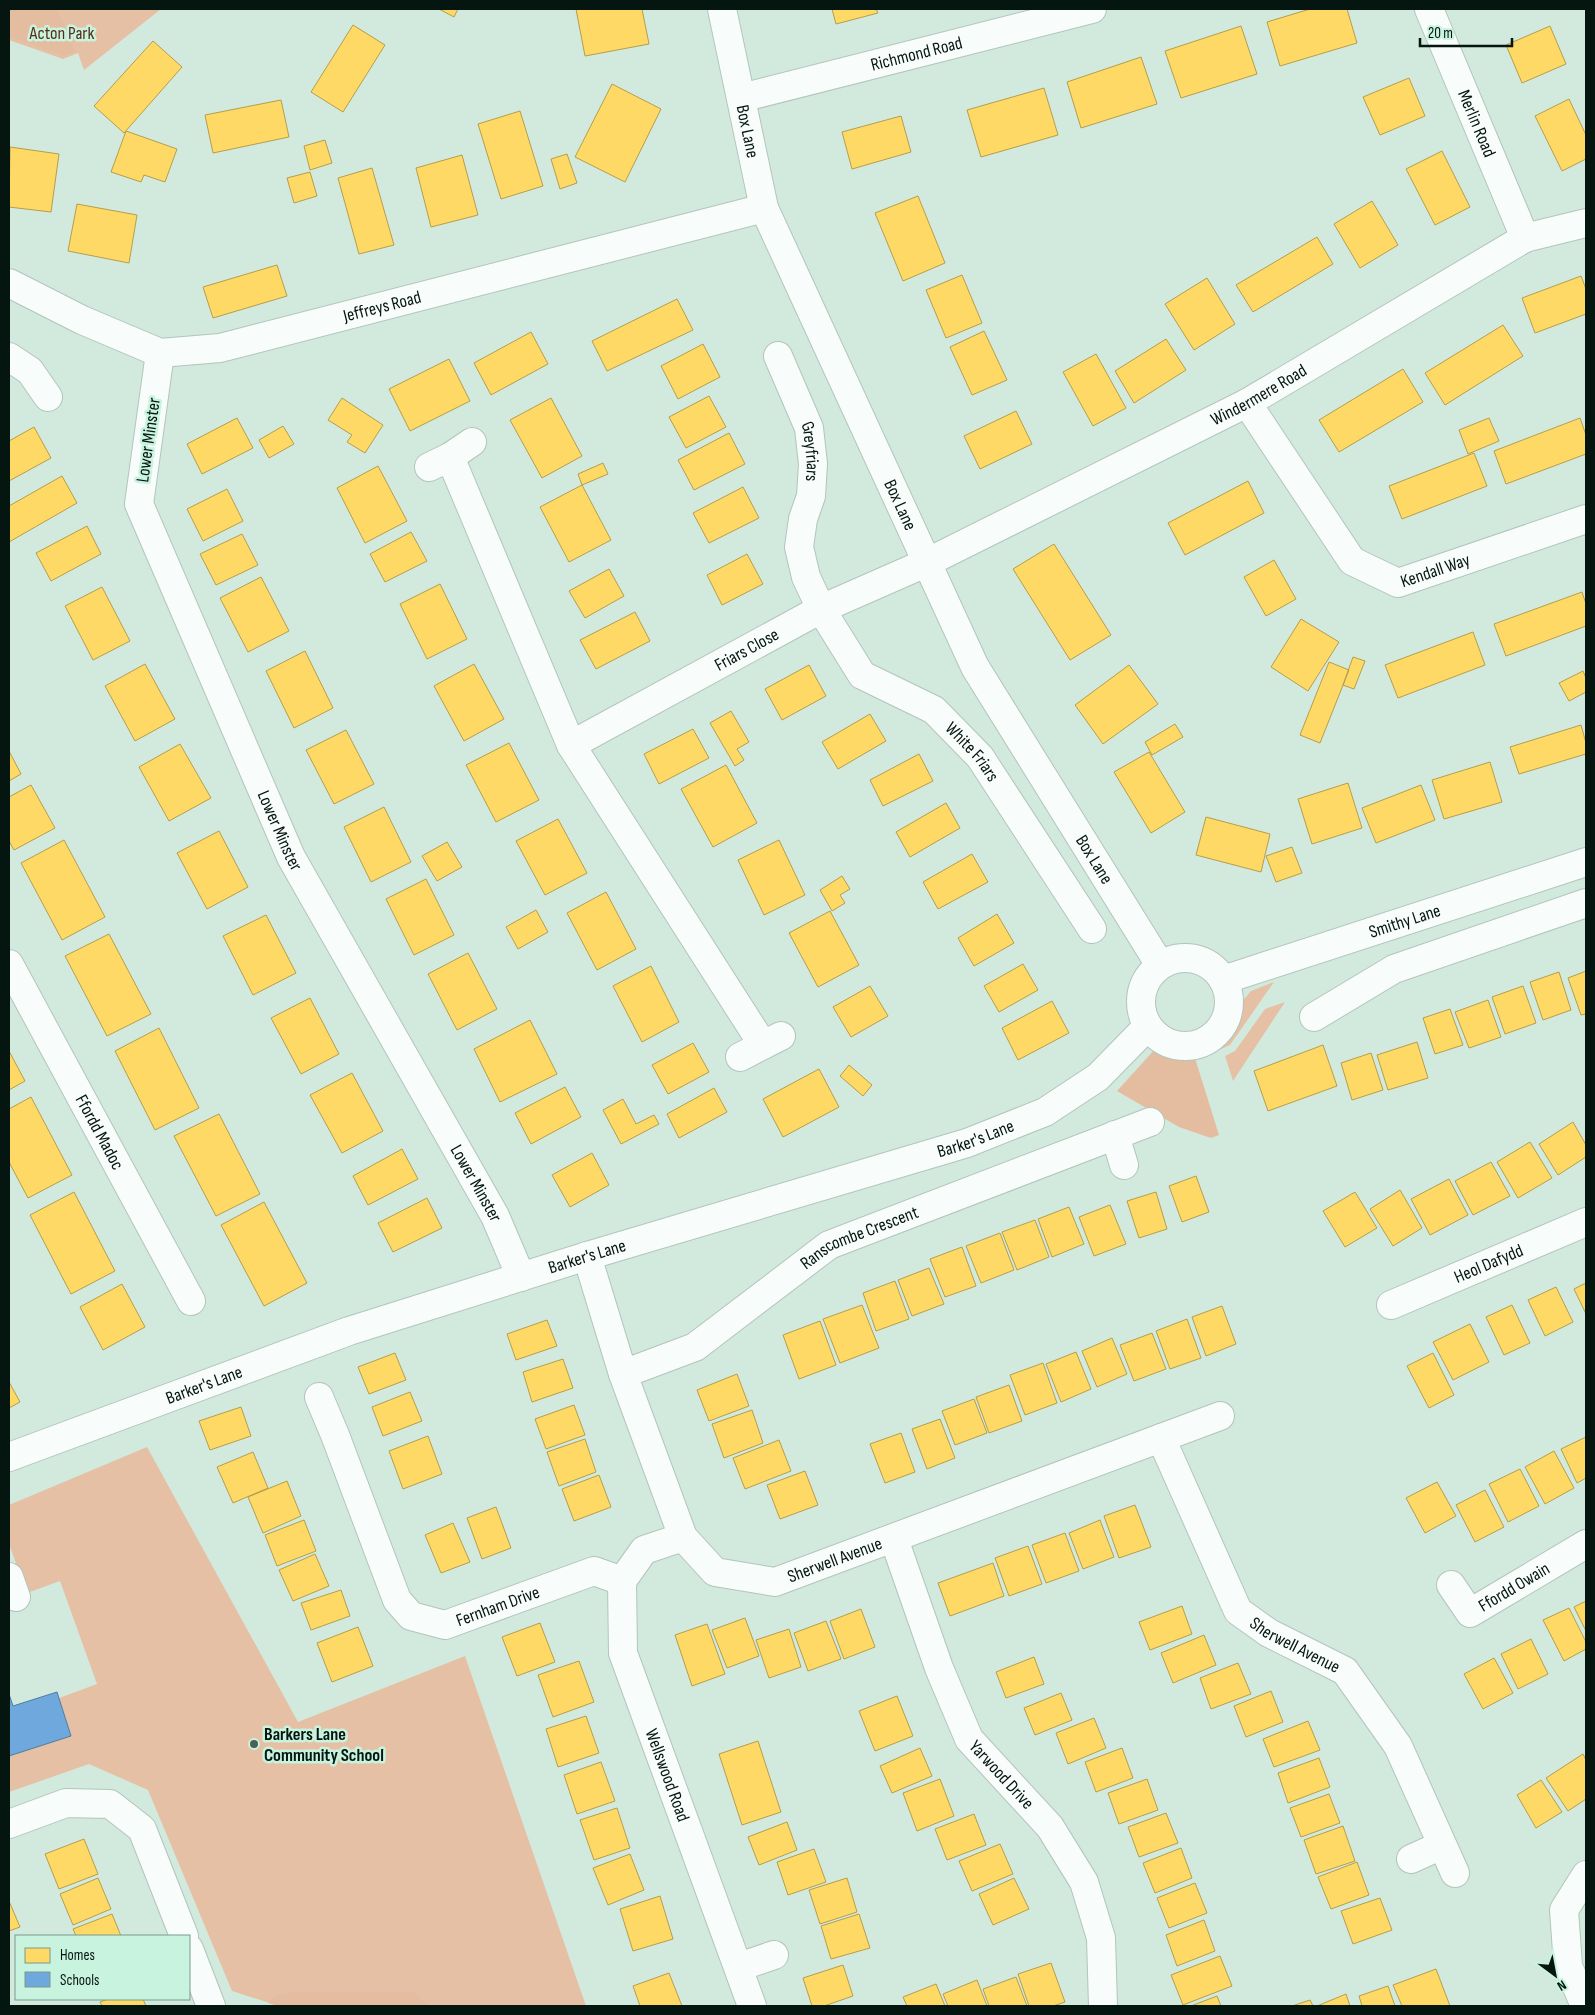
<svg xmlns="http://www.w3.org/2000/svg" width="1595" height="2015" viewBox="0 0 1595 2015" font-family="'Sofia Sans Condensed',sans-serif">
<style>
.green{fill:#e6c0a4}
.forest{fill:#e4bc9f}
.homes{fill:#ffd966;stroke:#b49e4c}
.schools{fill:#6fa8dc;stroke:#4f7c9e}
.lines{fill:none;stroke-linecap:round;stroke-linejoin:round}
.minor-casing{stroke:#b2c5bc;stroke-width:30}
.minor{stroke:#f8fcfa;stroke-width:28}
.poi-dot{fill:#4d5f57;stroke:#c8f3df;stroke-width:2}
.labels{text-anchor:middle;stroke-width:5;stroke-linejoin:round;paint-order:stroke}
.park-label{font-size:18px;fill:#592c15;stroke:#c8f3df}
.street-label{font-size:18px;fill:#05150f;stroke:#c8f3df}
.poi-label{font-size:18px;font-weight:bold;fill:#05150f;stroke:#c8f3df;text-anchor:start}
</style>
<rect width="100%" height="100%" fill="#d2e9de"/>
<!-- green -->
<path class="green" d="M9 9H161L84 70 78 53 63 59 9 40Z
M1274 982 1230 1045 1212 1053 1210 1045 1223 1033 1234 1011 1251 991Z
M1285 1002 1233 1081 1225 1056 1235 1051 1265 1009Z
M147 1447 298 1722 465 1656 586 2006H279L232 1991 148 1790 89 1764 9 1792V1756L71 1736 59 1698 97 1684 60 1581 27 1593 9 1544V1505Z"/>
<!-- forest -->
<path class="forest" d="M9 9H57L75 52 63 56 9 36Z
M1156 1048 1171 1057 1194 1055 1219 1135 1211 1138 1179 1127 1117 1091Z
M293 1992H414L429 2006H279L268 2003 278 1995Z"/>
<!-- homes -->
<path class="homes" d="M439 9H458L454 17Z
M576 9H642L649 44 585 56Z
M832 9H876L878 13 836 24Z
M1310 9H1347L1357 43 1280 66 1267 22Z
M353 25 385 45 343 112 311 92Z
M1241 26 1257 74 1181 98 1165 51Z
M1550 26 1566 64 1522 83 1506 45Z
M153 41 182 67 124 133 94 106Z
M1141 57 1157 104 1081 128 1067 82Z
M1409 78 1425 116 1380 135 1363 97Z
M612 84 661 109 625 182 575 157Z
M1044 88 1058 135 981 157 967 110Z
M1569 99 1586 135V159L1562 171 1535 116Z
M281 100 289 137 213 153 205 115Z
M520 111 543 186 501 199 478 124Z
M901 116 911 152 852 169 842 132Z
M126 131 177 149 165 182 144 175 141 182 111 172Z
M325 140 332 163 310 170 304 146Z
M10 147 59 154 51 212 9 207Z
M1442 151 1470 207 1435 225 1406 169Z
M567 154 577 183 560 189 551 159Z
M462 155 478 215 431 227 416 168Z
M372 168 394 245 359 254 338 178Z
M310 172 317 196 294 203 287 178Z
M918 196 945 263 903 281 875 213Z
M1372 201 1398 245 1360 268 1334 224Z
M77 204 137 215 129 263 68 251Z
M1317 237 1333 264 1253 312 1236 285Z
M277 265 287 296 213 318 203 287Z
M962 275 982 323 946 338 926 290Z
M1581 276 1586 289V314L1535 333 1522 298Z
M1207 278 1235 324 1194 350 1165 304Z
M677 299 693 330 607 371 592 341Z
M1503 325 1523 356 1445 405 1425 373Z
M984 331 1007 380 972 395 950 347Z
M531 332 548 364 491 395 474 363Z
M1166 339 1186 370 1134 403 1115 371Z
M703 344 720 377 678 399 661 366Z
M1096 354 1126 408 1093 426 1063 372Z
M449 359 470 401 410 431 389 389Z
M1403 369 1423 402 1339 452 1319 420Z
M709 396 726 427 686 448 669 417Z
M342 398 383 425 365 453 347 442 352 435 328 420Z
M551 398 582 456 542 478 510 420Z
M1016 411 1032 444 980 469 964 436Z
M237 418 253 448 202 474 187 444Z
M1489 418 1499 441 1468 454 1459 430Z
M1580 418 1586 435V454L1506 484 1494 451Z
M283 426 294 444 269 458 259 440Z
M34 427 51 458 9 481V441Z
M729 433 745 464 694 490 678 460Z
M1474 453 1487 486 1402 519 1389 486Z
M603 463 608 474 582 485 578 474Z
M378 466 407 521 365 543 337 488Z
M62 476 77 503 9 542V506Z
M1248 481 1264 513 1185 555 1168 523Z
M582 485 611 540 569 562 540 507Z
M743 487 759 518 709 543 693 513Z
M227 489 243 521 203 541 187 509Z
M87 526 101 554 51 581 36 553Z
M411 532 427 561 385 582 370 554Z
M242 534 258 565 216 585 200 554Z
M1054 544 1111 635 1070 660 1013 569Z
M747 554 763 584 722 605 707 575Z
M1274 560 1296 599 1266 616 1244 577Z
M609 569 624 596 585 618 569 591Z
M261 577 289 631 248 652 220 598Z
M440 584 467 639 427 659 400 604Z
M102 587 130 641 93 660 65 606Z
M1582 592 1586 604V626L1506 656 1494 624Z
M635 612 650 641 596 669 580 640Z
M1301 619 1339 642 1308 691 1271 667Z
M1473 632 1485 665 1398 698 1385 665Z
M305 651 333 708 294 728 266 671Z
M1353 657 1365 661 1354 689 1343 685Z
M1329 662 1349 670 1320 743 1300 735Z
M145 664 175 719 135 741 105 686Z
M474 664 504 719 464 741 434 686Z
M809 665 826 696 782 720 765 689Z
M1129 665 1158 704 1103 744 1075 705Z
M1583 671 1586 678V692L1569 701 1559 683Z
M731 711 749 742 737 749 744 760 735 766 710 723Z
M870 714 886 741 838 769 822 742Z
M1175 724 1183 737 1152 755 1145 742Z
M1581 725 1586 743V754L1519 774 1510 747Z
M693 729 709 758 659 784 644 754Z
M346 730 374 784 334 804 306 750Z
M509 743 539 800 496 822 466 765Z
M180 744 211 798 169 821 139 767Z
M9 751 21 774 9 781Z
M1149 752 1185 812 1151 833 1114 772Z
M919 754 933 781 883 806 870 780Z
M1490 762 1502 802 1444 819 1432 780Z
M726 765 757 823 713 847 681 789Z
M1348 783 1362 828 1312 844 1298 799Z
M31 785 55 828 14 850 9 841V797Z
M1421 785 1435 820 1376 843 1362 808Z
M946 803 960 828 910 857 896 832Z
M384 807 411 862 371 882 344 827Z
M1206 817 1270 834 1261 872 1196 855Z
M558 819 587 873 545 895 516 841Z
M219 831 248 887 207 909 177 853Z
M64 840 105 917 62 940 21 863Z
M779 840 805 895 764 915 738 860Z
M447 842 462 867 437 881 422 856Z
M1292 847 1302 873 1276 882 1266 856Z
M972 854 988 882 938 909 923 882Z
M842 876 850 889 840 895 845 903 832 911 820 890Z
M426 879 454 935 414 955 386 899Z
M606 892 636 949 597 970 567 913Z
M536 910 548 932 518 949 506 927Z
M830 911 859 965 818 987 789 933Z
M997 914 1014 943 974 966 958 938Z
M266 915 296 973 253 995 223 936Z
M109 934 151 1014 107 1036 65 956Z
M468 953 497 1009 457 1030 428 974Z
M1023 964 1038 990 999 1012 984 986Z
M651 966 679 1022 642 1042 613 986Z
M1586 971V1014L1581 1015 1568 978Z
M1559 972 1571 1010 1543 1020 1530 982Z
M870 986 888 1016 851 1037 833 1007Z
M1523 986 1536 1023 1505 1034 1492 997Z
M310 998 339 1054 301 1074 271 1018Z
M1488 1000 1501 1037 1469 1048 1455 1012Z
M1052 1001 1069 1033 1018 1060 1002 1028Z
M1450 1009 1463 1045 1435 1054 1423 1018Z
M530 1020 557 1074 500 1102 474 1049Z
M159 1028 199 1108 155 1130 115 1051Z
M1417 1042 1428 1078 1388 1090 1377 1055Z
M693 1043 709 1072 668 1094 652 1065Z
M1323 1045 1337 1086 1268 1111 1254 1071Z
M9 1051 25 1081 9 1090Z
M1371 1053 1383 1090 1352 1100 1341 1063Z
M849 1065 872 1085 863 1096 840 1076Z
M819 1069 839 1107 783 1137 763 1099Z
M352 1073 383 1131 342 1153 310 1095Z
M565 1087 581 1117 531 1144 515 1113Z
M714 1088 727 1112 679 1138 667 1114Z
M31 1097 72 1175 28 1198 9 1162V1109Z
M623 1099 636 1124 654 1115 659 1124 621 1144 603 1110Z
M219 1114 260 1194 216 1216 174 1136Z
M1573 1122 1586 1145V1157L1558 1175 1539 1144Z
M1530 1142 1552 1178 1518 1198 1497 1162Z
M402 1149 418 1179 368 1205 353 1176Z
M592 1153 609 1185 570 1207 552 1175Z
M1491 1162 1510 1196 1473 1215 1455 1181Z
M1196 1176 1209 1212 1182 1222 1169 1186Z
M1449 1179 1468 1215 1430 1235 1411 1199Z
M1400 1190 1422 1228 1393 1246 1370 1209Z
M74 1192 115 1271 71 1294 30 1215Z
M1156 1192 1167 1229 1139 1238 1127 1201Z
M1355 1192 1377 1228 1345 1247 1323 1211Z
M427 1198 442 1228 393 1252 378 1223Z
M264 1202 307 1283 264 1306 221 1225Z
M1110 1205 1126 1244 1094 1256 1079 1217Z
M1069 1207 1084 1244 1052 1257 1038 1219Z
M1035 1220 1049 1257 1017 1270 1002 1232Z
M1000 1233 1014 1270 981 1283 966 1246Z
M962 1247 976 1286 945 1297 930 1259Z
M929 1268 944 1304 912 1316 898 1280Z
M895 1281 909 1319 876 1331 863 1293Z
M1586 1283V1314L1574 1289Z
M122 1284 145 1327 103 1350 80 1307Z
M1556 1287 1573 1322 1545 1336 1528 1300Z
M862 1305 879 1348 840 1363 823 1319Z
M1512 1305 1530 1343 1504 1355 1486 1317Z
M1222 1306 1236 1344 1206 1356 1192 1317Z
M1187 1319 1201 1358 1170 1369 1156 1331Z
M547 1320 557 1346 516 1360 507 1334Z
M820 1321 836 1365 799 1379 783 1335Z
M1470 1324 1489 1362 1453 1380 1433 1342Z
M1152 1333 1166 1369 1134 1381 1120 1345Z
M1112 1338 1127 1374 1097 1387 1082 1351Z
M1076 1352 1091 1389 1061 1402 1046 1364Z
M395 1353 406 1380 369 1394 358 1367Z
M1433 1353 1454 1395 1429 1408 1407 1366Z
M563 1359 573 1388 532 1402 523 1372Z
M1043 1363 1057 1403 1025 1415 1010 1375Z
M737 1374 749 1406 709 1421 697 1390Z
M9 1382 20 1402 9 1408Z
M1009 1385 1022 1421 989 1433 976 1397Z
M410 1392 422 1421 383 1436 372 1407Z
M974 1399 987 1433 955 1445 942 1411Z
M574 1405 585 1435 546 1449 535 1419Z
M241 1407 251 1436 210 1450 199 1421Z
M752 1410 763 1443 724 1458 712 1424Z
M940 1419 955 1458 927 1469 912 1429Z
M901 1433 915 1472 885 1483 870 1444Z
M428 1436 442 1474 403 1489 389 1451Z
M1586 1437V1478L1577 1483 1561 1449Z
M585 1439 596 1472 559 1486 547 1452Z
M779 1440 791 1471 745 1489 733 1458Z
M1554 1451 1574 1488 1545 1504 1525 1467Z
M253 1452 268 1488 233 1503 217 1467Z
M1520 1469 1539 1506 1508 1522 1489 1484Z
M805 1471 818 1505 780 1519 767 1485Z
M599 1475 611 1507 574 1521 562 1489Z
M287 1481 301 1516 263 1533 248 1497Z
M1437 1482 1456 1516 1425 1533 1406 1498Z
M1485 1490 1504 1527 1475 1542 1456 1505Z
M1135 1505 1151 1547 1119 1558 1104 1516Z
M496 1507 511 1548 482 1559 467 1518Z
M304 1520 316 1551 277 1566 265 1535Z
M1100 1520 1114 1557 1083 1569 1069 1533Z
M453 1523 470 1562 441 1573 425 1535Z
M1065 1533 1079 1571 1046 1583 1032 1545Z
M1028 1546 1042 1584 1009 1596 995 1558Z
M315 1554 329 1586 293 1601 279 1570Z
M993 1563 1004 1596 950 1616 938 1583Z
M341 1590 350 1616 311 1630 301 1603Z
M1586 1601V1631L1574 1607Z
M1182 1606 1192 1634 1150 1650 1139 1622Z
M1569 1608 1586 1642V1649L1564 1661 1543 1620Z
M861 1609 875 1647 844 1659 830 1621Z
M745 1618 759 1656 727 1668 712 1630Z
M826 1621 841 1659 808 1671 794 1633Z
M540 1623 555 1662 517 1676 502 1637Z
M707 1624 725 1674 692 1686 675 1635Z
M358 1627 373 1666 332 1682 317 1643Z
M789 1629 801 1667 769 1678 756 1640Z
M1204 1635 1216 1665 1173 1683 1161 1653Z
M1531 1639 1548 1674 1518 1689 1501 1654Z
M1034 1657 1044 1684 1006 1698 996 1672Z
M1494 1658 1513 1693 1483 1709 1464 1674Z
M579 1661 594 1702 553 1717 538 1675Z
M1238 1663 1251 1694 1211 1709 1200 1678Z
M1271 1691 1283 1722 1246 1737 1234 1706Z
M1061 1693 1072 1720 1035 1735 1024 1708Z
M897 1696 913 1736 875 1751 859 1711Z
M586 1716 599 1753 558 1767 546 1729Z
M1094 1718 1106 1748 1068 1764 1056 1733Z
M1308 1721 1320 1750 1274 1767 1263 1739Z
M758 1741 781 1812 742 1825 719 1754Z
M920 1748 932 1776 892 1793 880 1766Z
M1122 1748 1133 1778 1096 1792 1085 1762Z
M1583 1754 1586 1760V1799L1568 1811 1546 1778Z
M1319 1758 1330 1787 1288 1803 1278 1773Z
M601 1762 615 1801 577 1814 564 1775Z
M940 1779 954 1816 917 1831 903 1793Z
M1147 1779 1158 1810 1119 1824 1108 1793Z
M1541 1780 1562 1812 1536 1828 1517 1795Z
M1329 1794 1340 1823 1301 1837 1290 1808Z
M617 1808 630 1848 594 1860 580 1820Z
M1166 1813 1178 1843 1139 1857 1128 1827Z
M974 1814 986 1845 947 1860 935 1829Z
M787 1822 797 1850 759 1865 748 1837Z
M1343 1826 1355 1861 1316 1874 1304 1840Z
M84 1839 98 1874 59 1889 45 1854Z
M1000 1844 1013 1874 972 1891 959 1861Z
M1181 1848 1192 1878 1155 1893 1143 1863Z
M814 1849 826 1882 788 1895 777 1862Z
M630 1854 644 1890 608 1905 593 1868Z
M1357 1862 1369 1895 1331 1909 1318 1877Z
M98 1878 111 1909 73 1925 60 1894Z
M847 1878 857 1912 820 1924 809 1890Z
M1014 1878 1029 1909 993 1925 979 1894Z
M1195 1883 1207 1913 1169 1928 1157 1898Z
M660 1896 673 1939 633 1951 620 1909Z
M1380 1898 1392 1930 1353 1944 1341 1911Z
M9 1901 20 1927 9 1931Z
M112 1914 121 1936H76L73 1929Z
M859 1914 870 1948 831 1959 821 1926Z
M1204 1920 1215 1951 1177 1966 1166 1935Z
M1220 1956 1232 1986 1183 2005 1171 1975Z
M1051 1963 1065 2002 1053 2006H1029L1018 1974Z
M843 1965 853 1996 824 2006H812L803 1978Z
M1436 1969 1450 2006H1402L1393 1985Z
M669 1973 682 2006H640L633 1986Z
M1016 1977 1027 2006H989L983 1989Z
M977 1980 987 2006H948L943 1994Z
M936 1984 945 2006H907L903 1997Z
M1388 1986 1395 2006H1362L1359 1996Z
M1346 1994 1350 2006H1317Z
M1217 1996 1221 2006H1191Z
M108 1999H143L146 2006H102L100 2002Z
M1310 2000 1313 2006H1292Z"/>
<!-- schools -->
<path class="schools" d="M57 1692 71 1736 9 1756V1694L13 1706Z"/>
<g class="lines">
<!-- minor casing -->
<g class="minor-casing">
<g id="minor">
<path id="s1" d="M722 9 764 208 975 667 1160 965"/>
<path id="s2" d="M1429 9 1525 238"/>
<path id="s3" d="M741 98 1092 9"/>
<path id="s4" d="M9 283 82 320 160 353 220 348 764 208"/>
<path id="s5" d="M160 353 139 504 291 857 495 1216 521 1277"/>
<path id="s6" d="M778 356 809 428 813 464 811 496 803 519 799 547 806 577 821 609 862 675 934 710 980 757 1092 929"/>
<path d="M9 357 30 371 48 397"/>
<path id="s7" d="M1247 403 1352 561 1398 583 1586 519"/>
<path d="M450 457 472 442"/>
<path d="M429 467 450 457 571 745 763 1045 781 1036"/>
<path id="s8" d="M571 745 821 609 928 562 1247 403 1525 238 1586 223"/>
<circle cx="1185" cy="1002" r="44"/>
<path id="s9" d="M9 964 191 1301"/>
<path id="s10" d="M1223 980 1586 862"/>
<path d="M1314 1017 1394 969 1586 903"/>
<path d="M740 1057 763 1045"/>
<path d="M1115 1135 1124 1165"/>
<path id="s11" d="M587 1256 623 1374 683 1537 715 1572 775 1582 1220 1416"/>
<path id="s12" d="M1391 1305 1586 1222"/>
<path id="s13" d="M623 1374 695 1347 829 1245 1150 1122"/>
<path id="s14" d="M319 1397 335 1435 397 1600 411 1616 445 1625 594 1571 622 1581 644 1550 683 1537"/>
<path id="s15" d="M1161 1438 1238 1611 1269 1633 1345 1671 1398 1746 1455 1873"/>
<path id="s16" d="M9 1457 349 1331 587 1256 967 1143 1045 1112 1098 1077 1147 1027"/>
<path id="s17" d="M894 1539 939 1668 969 1739 1050 1827 1084 1882 1101 1938 1103 2006"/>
<path d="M9 1577 16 1597"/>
<path id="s18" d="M622 1581 623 1653 752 2006"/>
<path id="s19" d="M1451 1585 1470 1613 1586 1544"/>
<path d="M9 1824 66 1803 110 1804 142 1829 184 1936"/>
<path d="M1411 1859 1442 1845"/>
<path d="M189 1949 211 2006"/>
<path d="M739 1967 774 1955"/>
<path d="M1585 2006 1568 1966 1564 1910 1586 1875"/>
</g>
</g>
<!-- minor -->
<use href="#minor" class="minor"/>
</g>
<!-- markers -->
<circle class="poi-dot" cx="254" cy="1744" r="5"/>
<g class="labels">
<!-- park labels -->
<g class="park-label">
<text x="62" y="39">Acton Park</text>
</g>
<!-- street labels -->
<g class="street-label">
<text dy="6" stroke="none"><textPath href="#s3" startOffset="181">Richmond Road</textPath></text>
<text dy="6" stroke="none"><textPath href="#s2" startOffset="124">Merlin Road</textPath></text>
<text dy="6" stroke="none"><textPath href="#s1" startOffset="125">Box Lane</textPath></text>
<text dy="6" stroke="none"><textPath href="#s4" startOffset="394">Jeffreys Road</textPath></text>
<text dy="6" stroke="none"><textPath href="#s8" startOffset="772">Windermere Road</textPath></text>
<text transform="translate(148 440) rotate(-82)" y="6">Lower Minster</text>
<text dy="6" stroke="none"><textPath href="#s6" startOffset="102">Greyfriars</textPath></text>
<text dy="6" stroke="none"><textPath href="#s1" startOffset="530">Box Lane</textPath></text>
<text dy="6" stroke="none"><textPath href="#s7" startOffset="280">Kendall Way</textPath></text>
<text dy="6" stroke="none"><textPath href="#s8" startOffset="200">Friars Close</textPath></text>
<text dy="6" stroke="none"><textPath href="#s6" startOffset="480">White Friars</textPath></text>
<text dy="6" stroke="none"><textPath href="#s5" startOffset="508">Lower Minster</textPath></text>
<text dy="6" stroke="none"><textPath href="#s1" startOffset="935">Box Lane</textPath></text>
<text dy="6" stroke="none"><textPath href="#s10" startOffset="191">Smithy Lane</textPath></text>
<text dy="6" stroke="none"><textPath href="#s9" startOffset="191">Ffordd Madoc</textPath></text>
<text dy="6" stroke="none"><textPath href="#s16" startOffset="1018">Barker's Lane</textPath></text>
<text dy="6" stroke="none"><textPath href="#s5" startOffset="912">Lower Minster</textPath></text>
<text dy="6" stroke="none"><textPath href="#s13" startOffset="276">Ranscombe Crescent</textPath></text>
<text dy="6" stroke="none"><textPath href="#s16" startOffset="612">Barker's Lane</textPath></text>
<text dy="6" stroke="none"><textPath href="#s12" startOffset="106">Heol Dafydd</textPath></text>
<text dy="6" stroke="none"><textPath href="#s16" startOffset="208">Barker's Lane</textPath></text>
<text dy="6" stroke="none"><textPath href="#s11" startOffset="469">Sherwell Avenue</textPath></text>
<text dy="6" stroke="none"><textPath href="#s19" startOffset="85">Ffordd Owain</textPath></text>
<text dy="6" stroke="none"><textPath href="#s14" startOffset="330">Fernham Drive</textPath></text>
<text dy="6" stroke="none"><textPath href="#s15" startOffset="256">Sherwell Avenue</textPath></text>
<text dy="6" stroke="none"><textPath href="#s17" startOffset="262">Yarwood Drive</textPath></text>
<text dy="6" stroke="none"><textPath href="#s18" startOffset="202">Wellswood Road</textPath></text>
</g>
<!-- poi labels -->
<g class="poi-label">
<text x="264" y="1740">Barkers Lane<tspan x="264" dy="21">Community School</tspan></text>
</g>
</g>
<!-- border -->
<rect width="1595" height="2015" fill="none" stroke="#05150f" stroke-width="20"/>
<!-- legend -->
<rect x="15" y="1935" width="175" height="65" fill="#c8f3df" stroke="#7a9a8c"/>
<rect x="25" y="1948" width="25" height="15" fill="#ffd966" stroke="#7a9a8c"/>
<text x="60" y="1960" font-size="15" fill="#05150f">Homes</text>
<rect x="25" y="1972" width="25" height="15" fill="#6fa8dc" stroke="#7a9a8c"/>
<text x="60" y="1985" font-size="15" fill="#05150f">Schools</text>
<!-- north arrow -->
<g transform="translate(1555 1975) rotate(148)" stroke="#c8f3df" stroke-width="4" paint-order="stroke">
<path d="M0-4L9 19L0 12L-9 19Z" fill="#05150f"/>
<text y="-8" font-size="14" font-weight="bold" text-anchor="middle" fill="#05150f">N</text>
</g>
<!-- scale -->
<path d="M1420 38v8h92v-8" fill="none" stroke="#05150f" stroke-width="2.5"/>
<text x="1428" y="38" font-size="15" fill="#05150f" stroke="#c8f3df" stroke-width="4" paint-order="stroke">20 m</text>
</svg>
